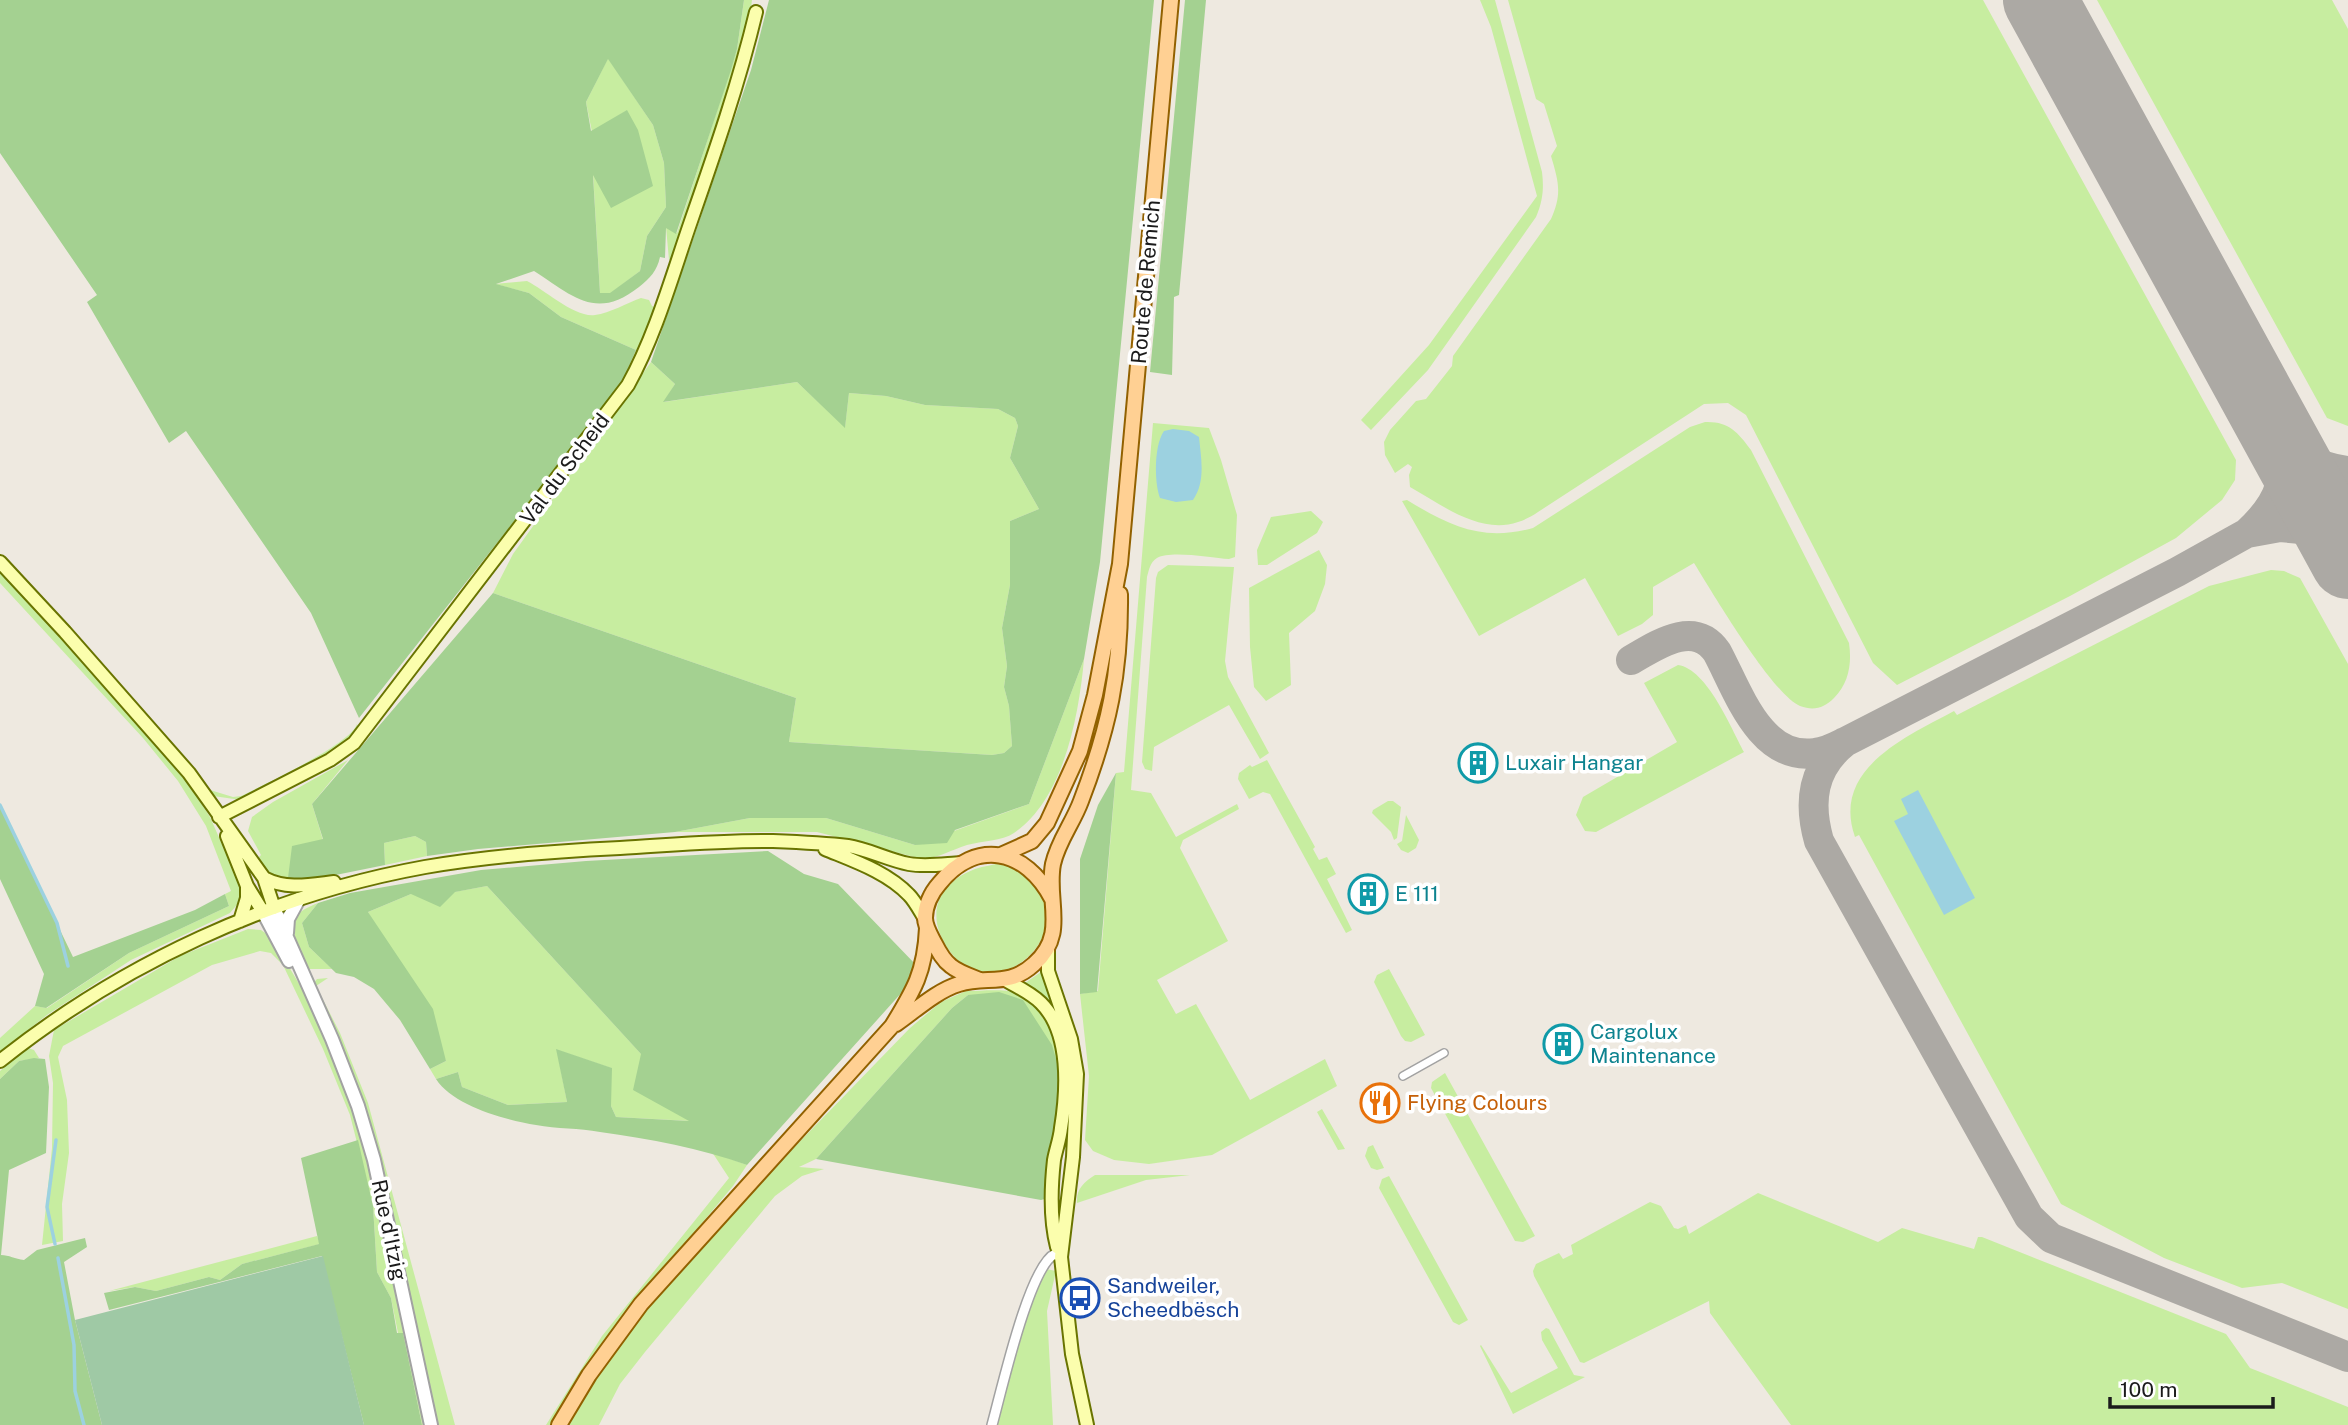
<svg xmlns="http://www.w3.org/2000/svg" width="2348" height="1425" viewBox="0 0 2348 1425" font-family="'Public Sans',sans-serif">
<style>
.grass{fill:#c7eda0}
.forest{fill:#a4d191;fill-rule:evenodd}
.cemetery{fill:#9fc9a5}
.water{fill:#9cd1e0}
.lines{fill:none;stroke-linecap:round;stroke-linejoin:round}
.stream{stroke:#9cd1e0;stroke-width:3.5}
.taxiway{stroke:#aca9a4;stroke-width:30}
.runway{stroke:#aca9a4;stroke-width:74}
.pedestrian-casing{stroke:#a2a2a2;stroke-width:10}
.minor-casing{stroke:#a2a2a2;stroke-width:12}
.tertiary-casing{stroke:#a2a2a2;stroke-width:16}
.secondary-casing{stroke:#697400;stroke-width:16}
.primary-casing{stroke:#926100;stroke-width:18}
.pedestrian{stroke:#fff;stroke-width:7}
.minor{stroke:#fff;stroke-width:9}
.tertiary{stroke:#fff;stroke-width:12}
.secondary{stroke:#fbfead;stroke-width:12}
.primary{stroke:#ffd093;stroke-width:14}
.labels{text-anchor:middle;stroke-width:7;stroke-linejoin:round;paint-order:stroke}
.street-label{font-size:21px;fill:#1b1b1b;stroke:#fff}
.culture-label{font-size:21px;fill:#0d838f;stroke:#fff;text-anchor:start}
.food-label{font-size:21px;fill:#c56008;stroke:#fff;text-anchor:start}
.transit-label{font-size:21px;fill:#164399;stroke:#fff;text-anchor:start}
</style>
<rect width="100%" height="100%" fill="#eee9e0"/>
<!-- grass -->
<path class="grass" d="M744 0H752L749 23 673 257 669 260 666 227 677 233 737 49Z
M1480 0H1495L1542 172C1544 188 1543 201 1536 217L1428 370 1371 430 1361 420 1429 345 1537 196 1491 27Z
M1508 0H1983L2236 460 2235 480 2222 500 2176 538 2070 596 1897 685 1873 663 1746 415 1728 403 1704 404 1538 512C1532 516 1525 520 1518 522 1480 535 1442 505 1410 487L1409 475 1412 467 1408 464 1395 473 1385 455 1384 442 1390 430 1416 401 1426 399 1452 366 1453 356 1551 219C1562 194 1559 183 1551 156L1557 146 1544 104 1536 99Z
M2097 0H2332L2348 29V426L2327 418Z
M608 58 653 125 664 163 666 207 647 236 640 271 610 294 600 293 593 173 626 111 592 132 586 102Z
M527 281C545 290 575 318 595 315 610 313 627 303 641 298L649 300 652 306 656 308 639 355 620 387 636 350 561 317 529 293 495 284Z
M651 362 675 384 664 402 797 382 845 427 849 393 886 396 925 405 998 409 1015 418 1018 426 1010 458 1039 509 1010 521V585L1002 628 1007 666 1004 687 1009 706 1012 746 1004 753 992 755 789 742 796 698 493 593 513 554Z
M1705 422C1728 421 1738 432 1751 450L1849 643C1852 663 1849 683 1834 698 1824 708 1814 711 1800 706 1773 695 1712 592 1694 563L1653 587V615L1642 624 1618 636 1585 578 1479 636 1402 501 1407 500C1450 526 1482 542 1533 528L1690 427Z
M1153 423 1209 428 1221 460 1237 515 1235 557 1229 559C1212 558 1171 550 1157 558 1150 562 1149 570 1147 577L1131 790 1151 793 1176 837 1237 804 1239 809 1183 840 1180 848 1228 941 1157 980 1176 1014 1196 1004 1250 1100 1325 1059 1337 1086 1212 1155 1149 1164 1114 1160 1093 1151 1085 1140 1089 1076 1080 994 1098 991 1116 773 1124 772Z
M1311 511 1323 522 1317 533 1267 565H1258L1257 550 1271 517Z
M1319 550 1327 565 1325 584 1315 611 1289 633 1291 685 1266 701 1254 687 1250 647 1249 588Z
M1168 565 1234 567 1225 661 1228 677 1269 753 1260 759 1229 705 1154 747 1152 771 1145 769 1142 762 1156 578 1158 572Z
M0 570 67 643 182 773 210 817 243 892 241 900 230 913 131 960 47 1015 0 1052V1038L35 1006 47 1008 129 953 229 906 225 894 231 891 206 826 178 781 143 738 0 583Z
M2271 570 2284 571 2300 578 2348 664V1309L2282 1283 2242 1288 2164 1258 2061 1204 1859 835 1855 837C1831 769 1906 737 1954 711L1957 715 2209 586Z
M1084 659C1079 715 1064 799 1014 833 1002 841 982 841 967 845 951 850 939 858 922 859L817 832H675L750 818H826L915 845 1029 804Z
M1678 665C1707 669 1731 728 1744 752L1596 832 1585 831 1576 815 1583 797 1677 742 1644 683Z
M357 724 359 730 326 757 241 800 213 796 210 790 233 797 241 796C263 785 351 744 357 724Z
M348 760 312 804 323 840 301 882C281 878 268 877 257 859L261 855 248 831 252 817 273 802Z
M1267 760 1315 847 1313 849 1319 860 1327 857 1336 874 1327 879 1352 930 1346 933 1270 794 1263 792 1249 799 1238 779 1239 773 1250 765 1252 767Z
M1388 801H1393L1401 807 1397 838 1394 840 1391 832 1372 813 1373 810Z
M1406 815 1419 840 1416 848 1408 853 1401 850 1397 844 1402 841Z
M415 836 426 842 427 856 385 865 384 843Z
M1001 863C1008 865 1016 866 1022 869 1028 872 1032 880 1036 885 1077 941 992 1006 952 954 925 920 933 885 975 869 984 866 993 865 1001 863Z
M487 886 642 1055 691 1121 616 1117 611 1106V1068L557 1050 567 1102 508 1105 462 1087 458 1072 436 1079 430 1069 446 1061 368 912 411 894 454 892Z
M318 903 302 923 309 947 332 969H301C289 935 277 919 318 903Z
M248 929 261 930 271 937 328 1032 309 988 317 979 328 978 316 986 340 1033 368 1103 455 1425H422L403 1334 398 1333 391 1298 377 1272 373 1206 350 1115 323 1049 283 965 271 953 260 951 212 965 63 1046 58 1057 67 1100 69 1153 62 1204 63 1241 42 1245 52 1148 53 1083 49 1056 54 1030 180 956Z
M1389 969 1425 1035 1411 1042 1405 1041 1401 1036 1374 982 1377 975Z
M1041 972 1053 1006 1025 983Z
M966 991C983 991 1005 988 1021 994 1051 1005 1057 1047 1060 1073L968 995 952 1008 816 1159 799 1167 824 1169 802 1176 775 1196 645 1352 620 1384 599 1425H568C621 1326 699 1244 777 1165 822 1119 866 1073 910 1028L941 1002Z
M28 1048 34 1050 39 1058 19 1061 0 1079V1071Z
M1445 1073 1535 1236 1523 1242 1515 1241 1431 1088 1432 1082Z
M1322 1109 1345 1149 1338 1150 1317 1112Z
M1373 1145 1384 1168 1377 1170 1371 1168 1365 1156 1368 1147Z
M712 1152 747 1165 733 1186 604 1340 554 1425H546L602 1336 729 1178Z
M1095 1175H1190L1146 1180 1077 1203C1076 1189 1084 1182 1095 1175Z
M1389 1176 1468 1320 1459 1325 1453 1322 1379 1188 1382 1179Z
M1758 1193 1878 1242 1902 1228 1974 1249 1978 1237H1982L2226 1334 2250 1368 2348 1407V1425H1791L1710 1313 1709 1301 1584 1363 1580 1362 1534 1276 1533 1271 1536 1264 1559 1253 1563 1259 1573 1254 1571 1245 1650 1202 1661 1206 1674 1228 1678 1229 1686 1225 1689 1234Z
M317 1236 320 1244 242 1264 220 1280 209 1277 156 1291 135 1287 109 1291Z
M1046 1269 1056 1271 1047 1311 1053 1425H997L1023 1326Z
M1546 1328 1549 1329 1574 1375 1585 1377 1513 1414 1480 1346 1481 1345 1511 1393 1558 1368 1542 1340 1541 1332Z"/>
<!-- forest -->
<path class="forest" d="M0 0H744L737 49 731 70 676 234 666 228 665 258 660 257C657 271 650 278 639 287 596 321 573 296 534 271L496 284 529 293 561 317 636 350 620 387 359 718 311 613 186 431 169 443 87 302 97 295 0 153ZM608 59 653 125 664 163 666 207 647 236 640 271 610 293H600L593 175 611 208 653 186 638 130 627 110 591 131 586 102Z
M769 0H1154L1100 562 1084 659 1029 804 955 830 947 843 915 845 826 818H750L675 832 478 849 427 856 426 842 415 836 384 843 385 865 301 882 288 878 292 846 323 839 312 804 493 593 796 698 789 742 992 755 1004 753 1012 746 1009 706 1004 687 1007 666 1002 628 1010 585V521L1039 509 1010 458 1018 426 1015 418 998 409 925 405 886 396 849 393 845 428 797 382 663 402 675 384 651 362 751 70Z
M1185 0H1206L1179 295 1174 297 1172 375 1150 372Z
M1116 773 1097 992 1080 994V859L1098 805Z
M0 805 73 957 195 910 225 894 229 906 129 953 46 1008 35 1006 44 974 0 879Z
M768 851 804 874 838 884 918 967 912 981 747 1165C700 1148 650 1139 600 1132 579 1128 557 1129 536 1125 506 1120 453 1106 436 1079L458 1072 462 1087 508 1105 567 1102 556 1049 612 1068 611 1106 616 1117 689 1121 633 1090 641 1054 487 886 455 892 440 907 411 894 368 912 433 1009 446 1061 430 1069 400 1020 374 989 354 977 336 973 309 947 302 923 318 903 350 893 481 870 586 861Z
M999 992 1023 1000 1052 1045 1060 1073 1048 1198 1041 1200 816 1159 952 1008 968 995Z
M34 1058 45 1059 49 1087 46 1153 9 1170 1 1255C9 1255 15 1259 24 1260L37 1250 85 1238 87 1247 64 1262 75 1320 102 1425H0V1079L19 1061Z
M358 1140 373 1206 377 1272 391 1298 397 1333H403L422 1425H364L322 1256 109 1310 104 1293 135 1287 156 1291 209 1277 220 1280 242 1264 319 1244 301 1158Z"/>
<!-- cemetery -->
<path class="cemetery" d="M323 1256 364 1425H102L75 1320Z"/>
<!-- water -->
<path class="water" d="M1173 429 1189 431 1199 437C1201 458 1206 481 1193 500L1176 502 1160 498C1154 482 1154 445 1164 431Z
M1918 790 1975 898 1944 915 1894 821 1908 814 1901 799Z"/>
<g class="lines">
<!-- stream -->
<path class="stream" d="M0 805 57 923 68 966
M55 1244 47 1207 56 1140
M58 1258 74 1345 75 1391 84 1425"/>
<!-- taxiway -->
<path class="taxiway" d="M2276 428C2290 475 2282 501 2247 533L2348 481
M2276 428C2296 453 2316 468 2348 471
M2348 512 2345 540 2348 552
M2348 564 2332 546 2321 538 2301 529 2280 527 2247 533 2177 572 1845 742C1812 768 1808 802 1819 841L2029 1217 2051 1238 2348 1357
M1631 660C1657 645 1694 619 1717 652 1738 691 1760 761 1815 753 1826 752 1835 747 1845 742"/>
<!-- runway -->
<path class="runway" d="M2040 0 2348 562"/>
<!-- pedestrian casing -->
<g class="pedestrian-casing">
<path id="pedestrian" d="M1403 1076 1444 1053"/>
</g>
<!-- minor casing -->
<g class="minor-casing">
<path id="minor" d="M992 1425C1001 1393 1029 1266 1055 1254L1061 1257"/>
</g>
<!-- tertiary casing -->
<g class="tertiary-casing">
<path id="tertiary" d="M274 908 332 1039 358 1106 374 1160 431 1425
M263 912 289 961
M287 933 288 919 299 899"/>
</g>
<!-- secondary casing -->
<g class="secondary-casing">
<path id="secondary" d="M0 562 65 632 189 773 264 878 274 908
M219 817 330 760 354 743 628 385C656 334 672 276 691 221 715 152 739 83 756 12
M227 836 247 886 263 912
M825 849C854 861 887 872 909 895 915 901 920 911 925 919
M264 878C287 890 309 885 334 882
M240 921 247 898V886
M1048 946V971L1071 1039 1077 1074 1073 1157 1061 1257 1072 1354 1087 1425
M1005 980C1018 987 1031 993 1041 1003 1071 1033 1067 1091 1061 1128 1060 1139 1056 1149 1054 1160 1051 1187 1050 1220 1057 1247
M0 1061C123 963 270 895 425 867 489 856 555 851 620 848 671 845 722 840 773 841 798 842 823 843 848 846 868 849 888 860 909 864 926 867 944 864 961 863"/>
</g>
<!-- primary casing -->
<g class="primary-casing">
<path id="primary" d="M1001 855 1032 841 1047 823 1080 751 1095 695 1120 564 1171 0
M980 980C970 976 958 972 951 966 943 960 939 952 935 944 931 936 925 927 925 918 925 906 931 893 939 884 976 838 1026 849 1052 899
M896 1024C915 1011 936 991 959 984 987 975 1008 988 1034 964 1068 934 1046 901 1053 864 1058 841 1073 823 1081 801 1109 728 1121 672 1120 594
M559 1425 589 1375 641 1304 892 1026C914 990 925 972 927 928"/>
</g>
<!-- pedestrian -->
<use href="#pedestrian" class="pedestrian"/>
<!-- minor -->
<use href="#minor" class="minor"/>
<!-- tertiary -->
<use href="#tertiary" class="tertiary"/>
<!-- secondary -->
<use href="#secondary" class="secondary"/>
<!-- primary -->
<use href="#primary" class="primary"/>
</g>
<!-- icons -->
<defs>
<g id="building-ring" transform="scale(2.0125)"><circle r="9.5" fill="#fff" stroke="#0f9aa8" stroke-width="1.5"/><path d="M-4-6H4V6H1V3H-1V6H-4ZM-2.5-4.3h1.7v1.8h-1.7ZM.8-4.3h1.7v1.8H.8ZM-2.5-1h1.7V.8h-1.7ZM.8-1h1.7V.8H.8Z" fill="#0f9aa8"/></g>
<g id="restaurant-ring" transform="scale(2.0125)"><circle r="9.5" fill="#fff" stroke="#e8710a" stroke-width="1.5"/><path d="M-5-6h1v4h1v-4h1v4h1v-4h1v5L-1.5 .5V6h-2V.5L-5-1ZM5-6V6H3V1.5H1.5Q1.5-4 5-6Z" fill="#e8710a"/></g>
<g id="bus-ring" transform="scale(2.0125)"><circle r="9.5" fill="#fff" stroke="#1a4fb4" stroke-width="1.5"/><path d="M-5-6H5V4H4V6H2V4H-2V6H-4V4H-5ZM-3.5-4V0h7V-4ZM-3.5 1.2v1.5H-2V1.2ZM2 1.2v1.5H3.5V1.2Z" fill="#1a4fb4"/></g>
</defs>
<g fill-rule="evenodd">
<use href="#building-ring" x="1478" y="763"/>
<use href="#building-ring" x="1368" y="894"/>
<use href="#building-ring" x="1563" y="1044"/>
<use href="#restaurant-ring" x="1380" y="1103"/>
<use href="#bus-ring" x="1080" y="1298"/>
</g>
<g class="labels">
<!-- street labels -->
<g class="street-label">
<text transform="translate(1146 282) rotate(-85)" y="7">Route de Remich</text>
<text transform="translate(565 469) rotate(-53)" y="7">Val du Scheid</text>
<text transform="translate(389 1230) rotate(78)" y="7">Rue d'Itzig</text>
</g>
<!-- culture labels -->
<g class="culture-label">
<text x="1505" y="770">Luxair Hangar</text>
<text x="1395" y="901">E 111</text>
<text x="1590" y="1039">Cargolux<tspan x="1590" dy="24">Maintenance</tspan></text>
</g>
<!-- food labels -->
<g class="food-label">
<text x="1407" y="1110">Flying Colours</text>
</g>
<!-- transit labels -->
<g class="transit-label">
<text x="1107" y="1293">Sandweiler,<tspan x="1107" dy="24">Scheedbësch</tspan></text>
</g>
</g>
<!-- scale -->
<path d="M2110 1397v10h163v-10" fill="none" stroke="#1b1b1b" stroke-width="3.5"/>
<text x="2120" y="1397" font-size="21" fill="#1b1b1b" stroke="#ffffff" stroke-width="5" paint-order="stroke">100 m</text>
</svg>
